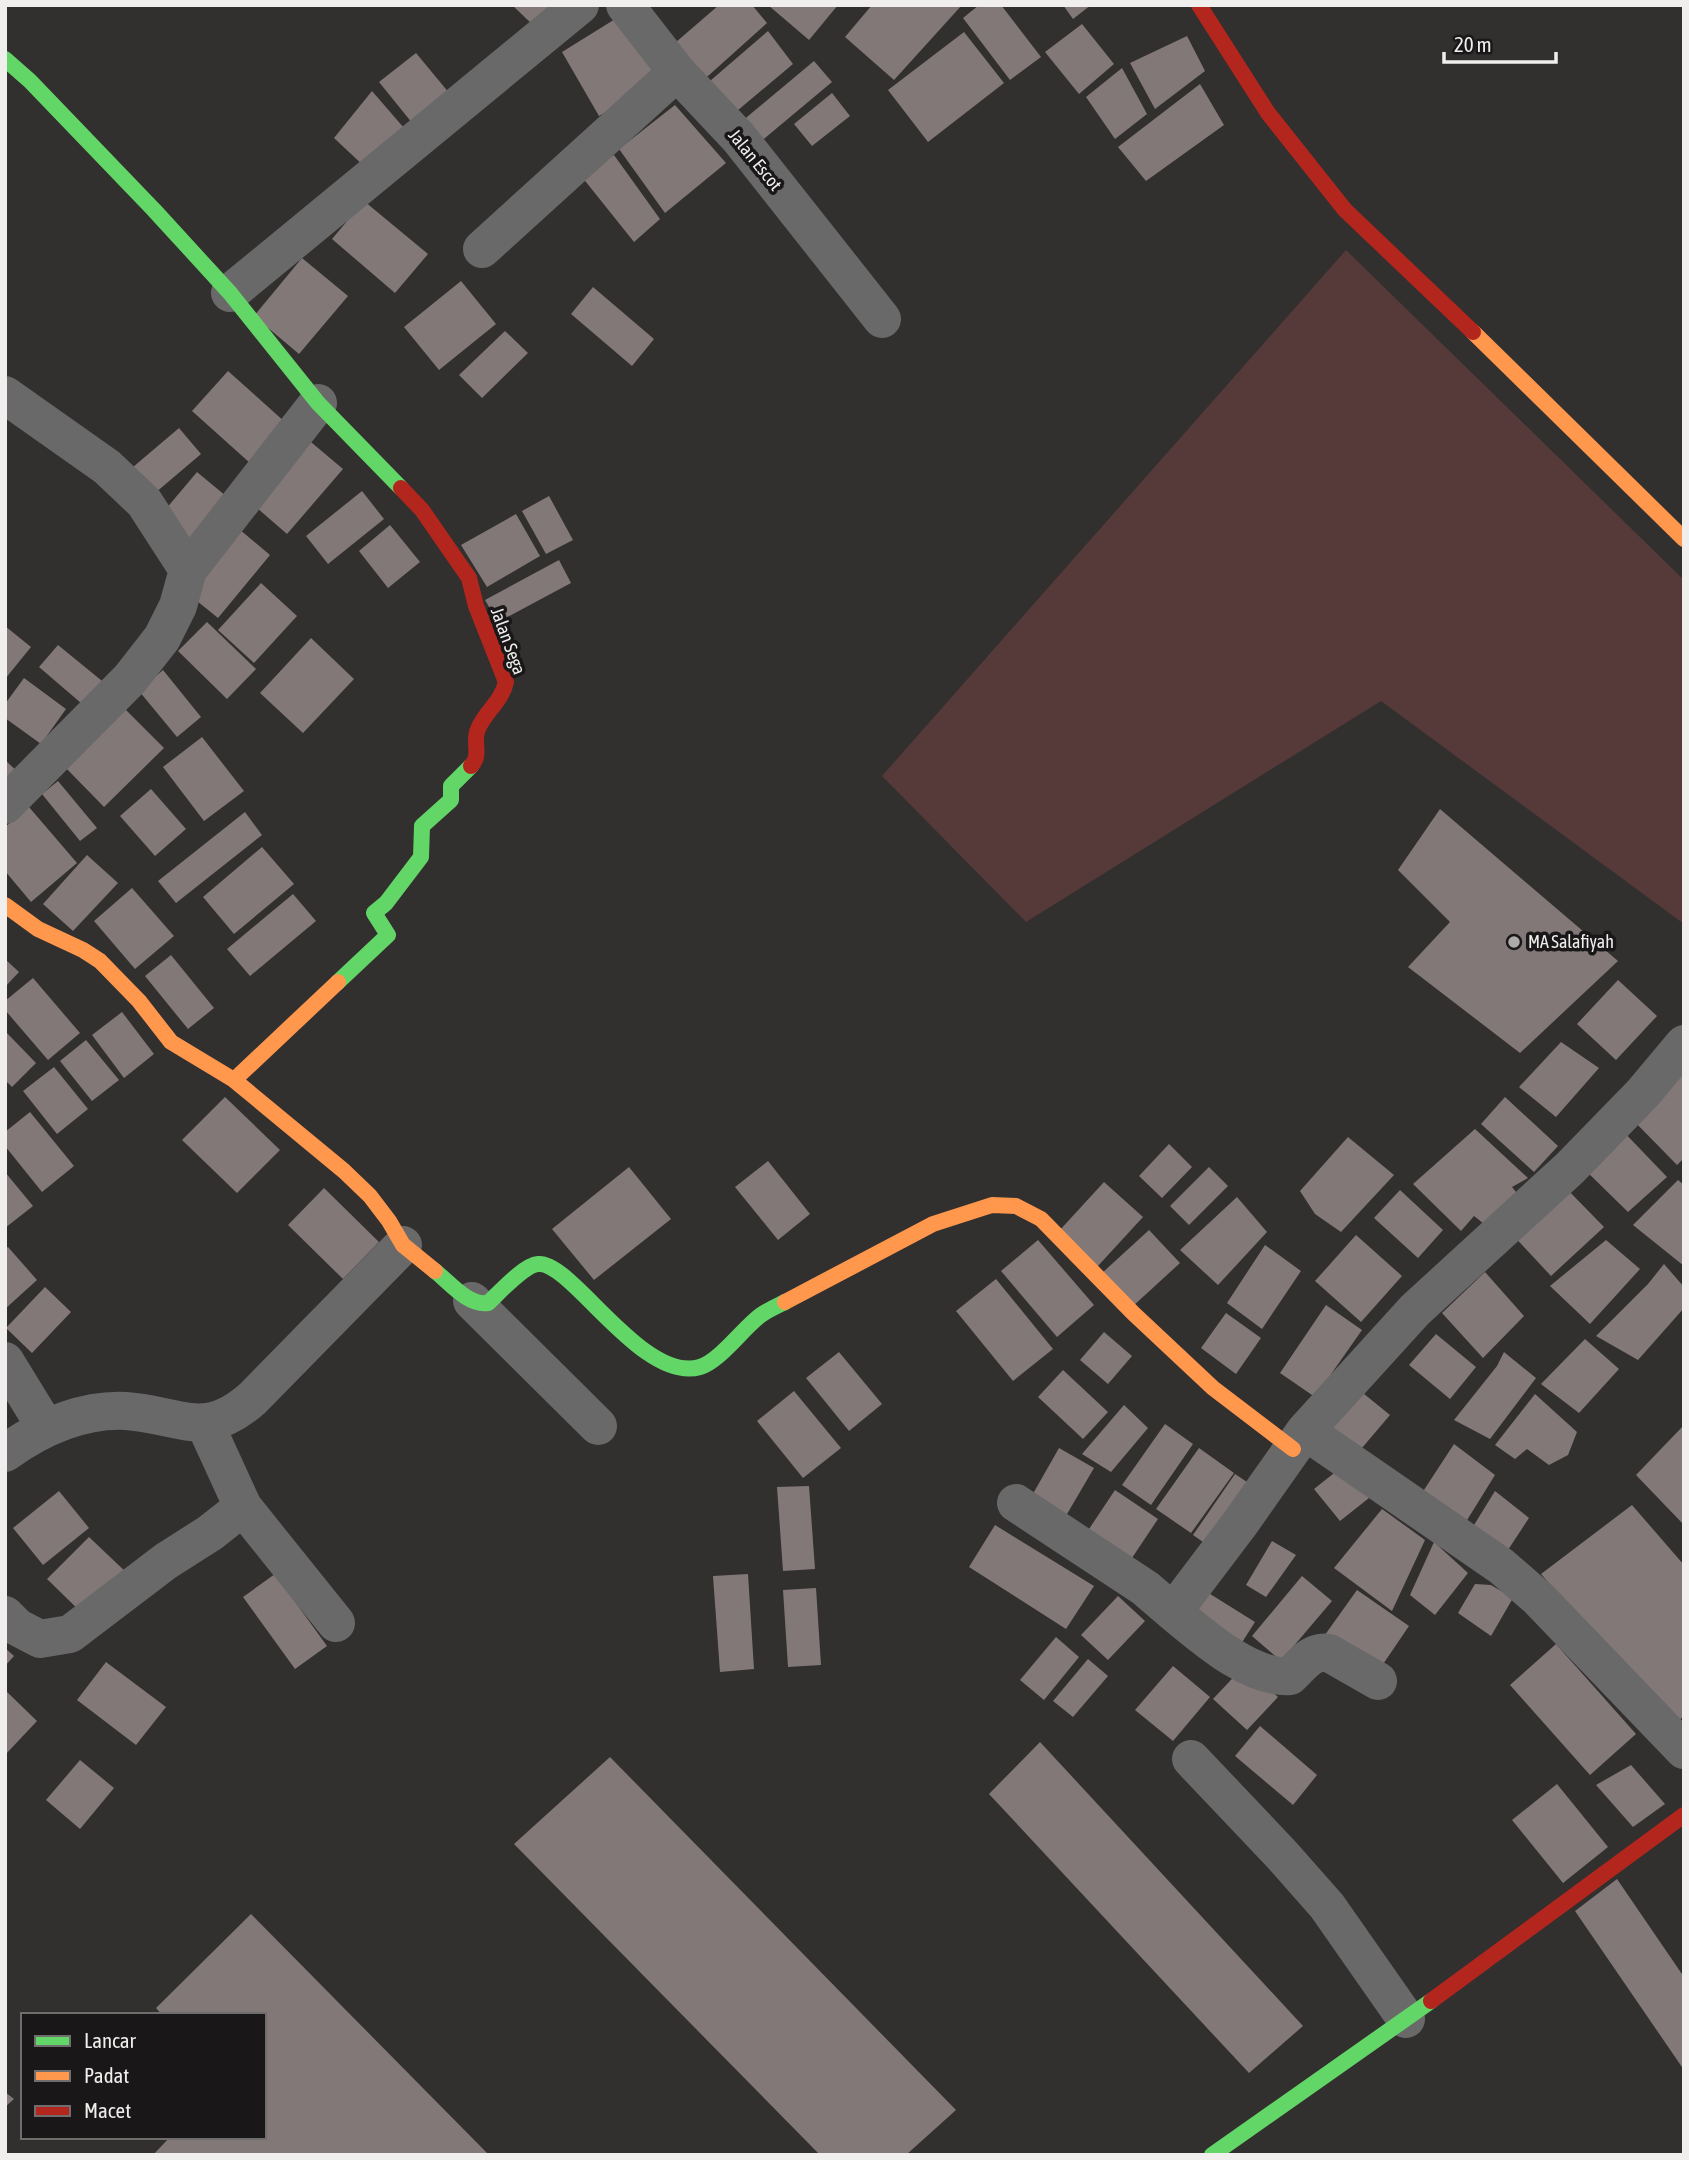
<svg xmlns="http://www.w3.org/2000/svg" width="1689" height="2160" viewBox="0 0 1689 2160" font-family="'Asap Condensed',sans-serif">
<style>
.green{fill:#563939}
.building{fill:#837878}
.lines{fill:none;stroke-linecap:round;stroke-linejoin:round}
.street{stroke:#6a6969;stroke-width:38}
.fast{stroke:#63d668;stroke-width:16}
.slow{stroke:#ff974d;stroke-width:16}
.jam{stroke:#b3261e;stroke-width:16}
.poi-dot{fill:#aeabab;stroke:#191717;stroke-width:2.5}
.labels{text-anchor:middle;stroke-width:7;stroke-linejoin:round;paint-order:stroke}
.street-label{font-size:18px;fill:#f1eeee;stroke:#191717}
.poi-label{font-size:18px;fill:#f1eeee;stroke:#191717;text-anchor:start}
</style>
<rect width="100%" height="100%" fill="#322f2f"/>
<!-- green -->
<path class="green" d="M1346 250 1684 580V924L1381 701 1026 922 882 776Z"/>
<!-- building -->
<path class="building" d="M512 5H554L534 26Z
M719 5H752L767 23 698 85 668 49Z
M768 5H838L809 40Z
M872 5H962L894 80 845 37Z
M979 5H1001L1041 57 1010 80 963 18Z
M1063 5H1091L1073 19Z
M620 16 659 81 599 116 562 52Z
M1082 24 1114 64 1079 94 1045 52Z
M768 31 793 64 731 116 703 87Z
M964 32 1004 83 928 142 888 90Z
M1187 36 1205 71 1155 109 1130 63Z
M416 53 450 94 413 124 379 82Z
M814 61 832 82 753 148 735 127Z
M1122 68 1147 114 1115 139 1086 97Z
M1200 84 1224 125 1146 181 1118 147Z
M372 91 404 128 366 168 334 138Z
M832 93 850 116 812 146 794 124Z
M675 105 726 163 665 213 619 149Z
M614 155 660 219 634 242 582 177Z
M364 201 428 254 395 293 332 239Z
M302 258 348 296 299 354 254 316Z
M461 281 496 324 439 370 404 327Z
M593 287 654 339 632 366 571 314Z
M505 331 528 353 482 398 459 375Z
M228 371 286 423 250 463 192 411Z
M179 428 201 454 148 499 126 473Z
M305 437 343 469 287 534 249 501Z
M197 472 232 501 195 546 160 516Z
M362 491 384 519 328 564 306 536Z
M549 496 573 540 546 554 522 511Z
M516 514 540 556 487 587 461 545Z
M390 525 420 562 388 588 359 551Z
M239 529 270 555 218 618 186 592Z
M559 560 571 583 498 622 485 600Z
M261 583 297 616 254 663 218 630Z
M207 622 256 669 227 699 178 651Z
M5 626 31 647 5 679Z
M311 638 354 679 303 733 260 693Z
M58 645 107 685 88 709 39 667Z
M163 670 201 717 177 737 139 691Z
M24 678 66 709 41 744 5 718V704Z
M124 708 164 748 104 807 65 767Z
M202 737 244 791 204 821 163 767Z
M5 760 20 774 5 789Z
M58 781 97 828 80 841 42 794Z
M151 789 186 829 155 856 120 816Z
M29 807 77 863 31 902 5 871V827Z
M1440 809 1618 961 1520 1053 1408 967 1450 922 1398 870Z
M245 812 262 835 176 903 158 881Z
M262 847 294 884 234 934 203 897Z
M87 855 118 883 73 931 43 904Z
M132 888 174 936 135 969 94 921Z
M293 894 316 921 250 976 227 949Z
M171 955 214 1008 188 1029 145 976Z
M5 959 19 972 5 987Z
M33 978 80 1033 48 1060 5 1010V1001Z
M1618 980 1657 1016 1616 1060 1577 1024Z
M122 1012 154 1054 124 1078 92 1035Z
M5 1031 36 1063 12 1087 5 1080Z
M86 1040 119 1080 92 1101 60 1061Z
M1561 1042 1599 1068 1556 1117 1519 1087Z
M1671 1063 1684 1075V1158L1677 1165 1632 1119Z
M54 1067 88 1109 57 1134 23 1091Z
M225 1097 280 1150 237 1193 182 1140Z
M1505 1097 1558 1146 1534 1172 1481 1124Z
M30 1112 74 1166 42 1192 5 1146V1132Z
M1619 1127 1667 1177 1628 1212 1582 1167Z
M1475 1129 1528 1178 1512 1187 1523 1201 1493 1231 1474 1216 1461 1231 1413 1184Z
M1348 1137 1394 1175 1341 1232 1315 1214 1300 1191Z
M1169 1144 1192 1167 1162 1198 1139 1176Z
M768 1161 810 1214 778 1240 735 1187Z
M629 1167 671 1219 594 1280 552 1229Z
M1209 1167 1228 1186 1189 1225 1170 1206Z
M5 1172 33 1206 5 1228Z
M1678 1180 1684 1185V1266L1633 1225Z
M1104 1182 1143 1217 1097 1267 1059 1231Z
M1562 1184 1604 1227 1551 1276 1510 1232Z
M324 1188 379 1242 343 1279 288 1225Z
M1400 1190 1443 1230 1418 1258 1374 1218Z
M1237 1197 1267 1232 1218 1285 1180 1250Z
M1149 1230 1180 1263 1132 1307 1101 1274Z
M1356 1235 1402 1276 1361 1322 1315 1281Z
M1038 1240 1094 1305 1057 1337 1001 1271Z
M1606 1240 1640 1269 1590 1324 1550 1286Z
M1265 1245 1301 1271 1262 1329 1227 1303Z
M8 1247 37 1280 5 1309V1249Z
M1664 1264 1684 1287V1308L1638 1360 1596 1336 1648 1284Z
M1485 1272 1524 1316 1483 1358 1442 1313Z
M996 1279 1053 1349 1013 1381 956 1311Z
M45 1287 71 1312 32 1353 6 1328Z
M1326 1305 1362 1330 1315 1397 1280 1373Z
M1226 1313 1261 1338 1236 1374 1201 1348Z
M1104 1332 1132 1356 1108 1384 1080 1360Z
M1436 1334 1476 1367 1450 1399 1409 1365Z
M1585 1339 1619 1369 1579 1413 1541 1384Z
M839 1352 882 1404 849 1431 806 1378Z
M1504 1352 1536 1378 1490 1439 1454 1420 1497 1366Z
M1063 1370 1108 1412 1083 1439 1038 1397Z
M1353 1385 1390 1415 1356 1455 1320 1423Z
M794 1391 841 1448 803 1478 757 1421Z
M1535 1394 1577 1432 1568 1455 1549 1465 1527 1449 1515 1459 1495 1445Z
M1124 1405 1148 1428 1111 1472 1082 1454Z
M1165 1424 1193 1444 1151 1505 1122 1485Z
M1684 1425V1525L1636 1475Z
M1454 1444 1495 1475 1464 1525 1420 1496Z
M1059 1448 1094 1468 1060 1526 1026 1506Z
M1199 1448 1234 1473 1191 1533 1156 1509Z
M1343 1466 1369 1498 1340 1521 1314 1489Z
M1235 1474 1259 1490 1216 1551 1193 1535Z
M809 1486 815 1569 783 1571 777 1487Z
M1115 1490 1158 1519 1124 1570 1081 1541Z
M59 1491 89 1528 43 1565 13 1528Z
M1495 1491 1529 1518 1502 1559 1466 1538Z
M1632 1505 1684 1565V1716L1673 1725 1541 1574Z
M1382 1509 1425 1540 1392 1611 1334 1568Z
M995 1525 1094 1586 1066 1629 969 1567Z
M89 1537 128 1574 86 1617 47 1579Z
M1272 1541 1296 1555 1266 1597 1246 1585Z
M1434 1542 1468 1573 1435 1615 1410 1595Z
M275 1574 327 1646 295 1669 243 1597Z
M748 1574 754 1669 720 1672 713 1576Z
M1302 1576 1332 1601 1281 1661 1252 1636Z
M1475 1584 1491 1585 1513 1598 1491 1636 1458 1613Z
M1199 1587 1255 1622 1239 1647 1183 1612Z
M816 1588 821 1665 788 1667 783 1590Z
M1357 1590 1409 1626 1375 1676 1322 1639Z
M1118 1596 1145 1621 1108 1660 1081 1635Z
M1056 1637 1079 1657 1044 1700 1020 1680Z
M1556 1644 1636 1734 1590 1775 1510 1685Z
M5 1648 14 1656 5 1666Z
M1088 1659 1108 1676 1073 1717 1053 1701Z
M106 1662 166 1707 136 1745 77 1700Z
M1173 1666 1210 1697 1173 1741 1135 1710Z
M1244 1666 1278 1697 1247 1730 1213 1699Z
M5 1690 37 1721 5 1755Z
M1260 1726 1317 1775 1293 1805 1235 1756Z
M1040 1742 1303 2026 1249 2073 989 1794Z
M610 1757 956 2110 906 2155H820L514 1844Z
M80 1760 114 1788 80 1829 46 1800Z
M1631 1765 1665 1804 1633 1827 1596 1785Z
M1557 1784 1608 1847 1563 1883 1512 1820Z
M1617 1879 1684 1977V2070L1575 1911Z
M251 1914 489 2155H153L170 2137H264V2015H162L156 2008Z
M5 2092 14 2099 5 2107Z"/>
<g class="lines">
<!-- street -->
<path class="street" d="M625 5 677 72 739 138 882 319
M482 249 677 72
M230 293 580 5
M5 395 107 467 144 502 188 570
M5 805 130 679 162 638 178 606 188 570 318 403
M472 1301 598 1426
M5 1361 46 1428
M205 1424 243 1507 336 1623
M1305 1431 1501 1566 1539 1599 1684 1750
M5 1453C40 1428 82 1409 126 1411 181 1415 205 1441 253 1398L403 1245
M1016 1503 1145 1588 1173 1612
M5 1615 17 1627 40 1639 70 1634 166 1561 210 1533 243 1507
M1378 1681 1329 1653C1311 1650 1302 1665 1290 1676 1250 1679 1202 1636 1173 1612L1241 1522 1305 1431 1415 1310 1570 1168 1643 1093 1684 1044
M1191 1759 1282 1855 1327 1906 1406 2019"/>
<!-- fast -->
<path class="fast" d="M5 59 30 81 154 210 230 293 318 403 401 488
M338 982 388 935 374 913 386 903 421 857 422 826 451 800V786L471 766
M435 1271C449 1282 468 1306 488 1303 499 1293 524 1265 538 1264 571 1260 642 1384 700 1367 720 1361 743 1328 761 1315 768 1310 777 1306 785 1302
M1212 2155 1431 2001"/>
<!-- slow -->
<path class="slow" d="M1473 332 1684 539
M5 905 38 929 83 950 100 961 139 1001 171 1042 234 1080 344 1171 370 1196 389 1221 403 1245 435 1271
M234 1080 338 982
M785 1302 933 1224 992 1205 1016 1206 1041 1219 1133 1313 1213 1388 1293 1449"/>
<!-- jam -->
<path class="jam" d="M1199 5 1268 113 1345 210 1473 332
M401 488 422 510 469 578 476 606 506 682C502 701 485 712 478 729 472 742 482 755 471 766
M1431 2001 1684 1815"/>
</g>
<!-- markers -->
<circle class="poi-dot" cx="1514" cy="942" r="7"/>
<g class="labels">
<!-- street labels -->
<g class="street-label">
<text transform="translate(755 160) rotate(51)" y="6">Jalan Escot</text>
<text transform="translate(508 641) rotate(70)" y="6">Jalan Sega</text>
</g>
<!-- poi labels -->
<g class="poi-label">
<text x="1528" y="948">MA Salafiyah</text>
</g>
</g>
<!-- border -->
<rect width="1689" height="2160" fill="none" stroke="#f1eeee" stroke-width="14"/>
<!-- legend -->
<rect x="21" y="2013" width="245" height="126" fill="#191717" stroke="#6f6d6d" stroke-width="2"/>
<rect x="35" y="2036" width="35" height="10" fill="#63d668" stroke="#6f6d6d" stroke-width="2"/>
<text x="84" y="2048" font-size="21" fill="#f1eeee">Lancar</text>
<rect x="35" y="2071" width="35" height="10" fill="#ff974d" stroke="#6f6d6d" stroke-width="2"/>
<text x="84" y="2083" font-size="21" fill="#f1eeee">Padat</text>
<rect x="35" y="2106" width="35" height="10" fill="#b3261e" stroke="#6f6d6d" stroke-width="2"/>
<text x="84" y="2118" font-size="21" fill="#f1eeee">Macet</text>
<!-- scale -->
<path d="M1444 52v10h112v-10" fill="none" stroke="#f1eeee" stroke-width="3.5"/>
<text x="1454" y="52" font-size="21" fill="#f1eeee" stroke="#191717" stroke-width="5" paint-order="stroke">20 m</text>
</svg>
